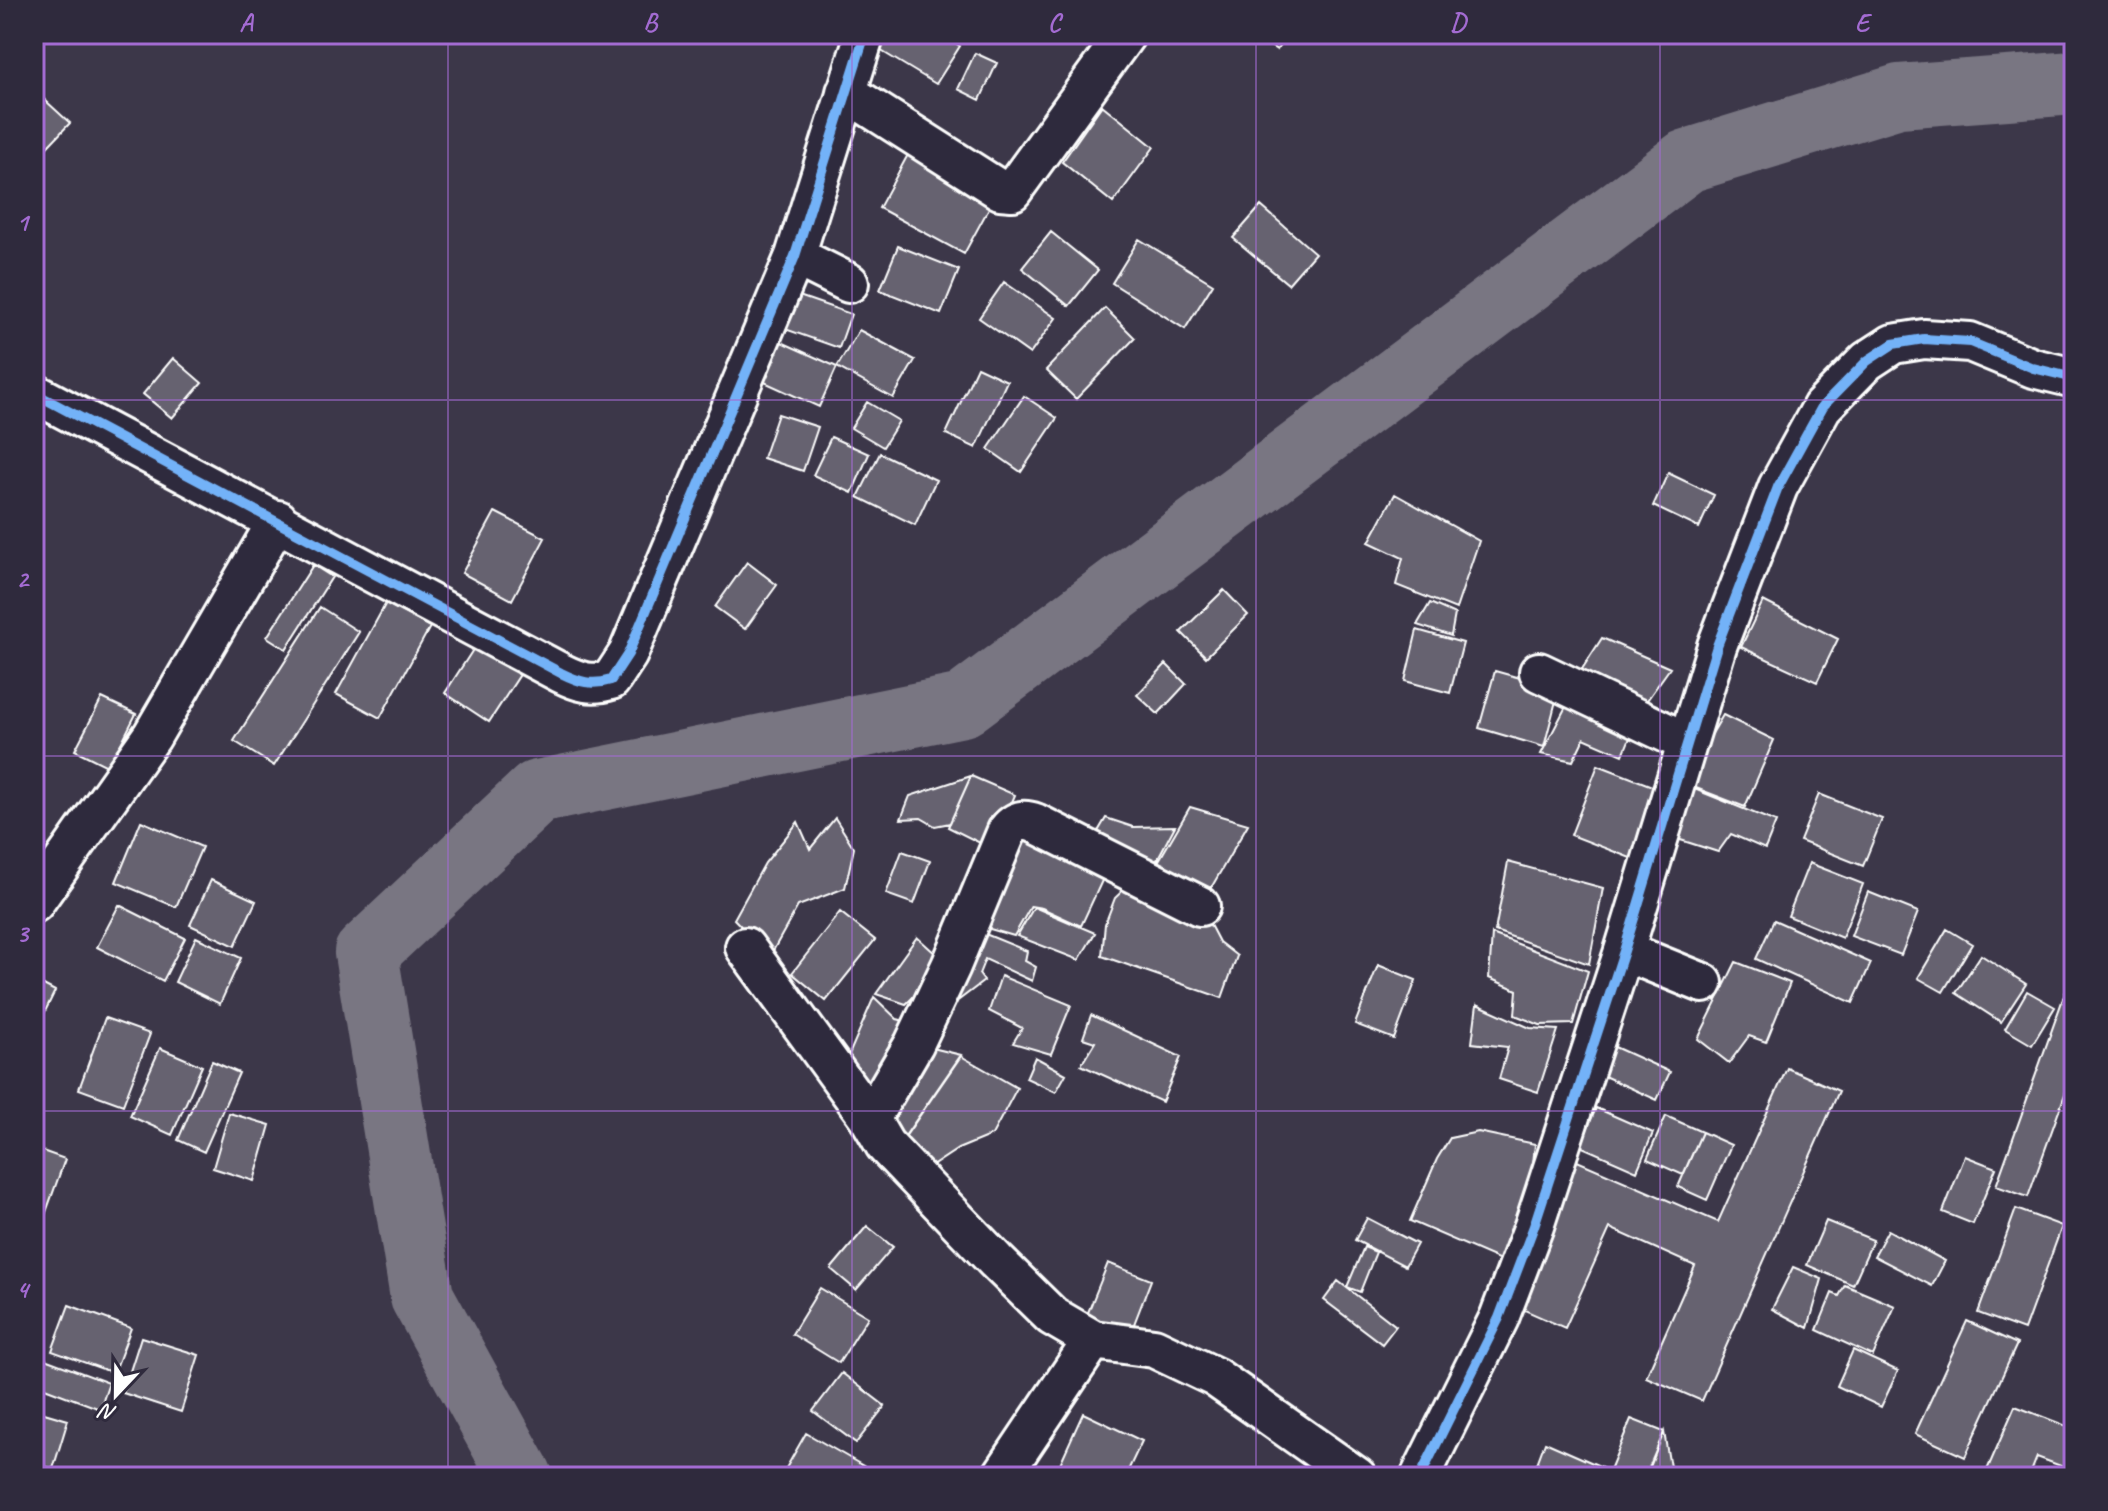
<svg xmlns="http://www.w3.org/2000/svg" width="2108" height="1511" viewBox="0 0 2108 1511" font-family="Caveat,sans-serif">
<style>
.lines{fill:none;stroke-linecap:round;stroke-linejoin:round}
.river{stroke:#797682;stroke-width:64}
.building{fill:#666270;stroke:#fff;stroke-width:2}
.minor-casing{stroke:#fff;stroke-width:44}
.minor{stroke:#2f2a3d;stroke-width:38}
.cycleway-casing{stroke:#2f2a3d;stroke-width:15}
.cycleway{stroke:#73b2f8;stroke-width:10}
.grid{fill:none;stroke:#a36bd2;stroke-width:2;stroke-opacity:0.55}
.neatline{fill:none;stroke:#a36bd2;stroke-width:3}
.grid-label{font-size:26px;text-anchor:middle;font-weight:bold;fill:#a36bd2}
</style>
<rect width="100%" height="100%" fill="#3c3749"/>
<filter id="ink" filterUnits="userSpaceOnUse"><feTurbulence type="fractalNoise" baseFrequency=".0125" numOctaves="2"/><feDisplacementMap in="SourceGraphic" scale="16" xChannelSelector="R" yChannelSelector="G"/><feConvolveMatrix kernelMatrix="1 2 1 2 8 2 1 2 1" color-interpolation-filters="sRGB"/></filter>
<g filter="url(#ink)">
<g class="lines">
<!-- river -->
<path class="river" d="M521 1477 422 1297 366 953 537 792 963 705 1687 161 1899 96 2074 83"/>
</g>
<!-- building -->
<path class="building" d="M880 34H940L960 46 936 84 873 46Z
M1252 34H1287L1277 50Z
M975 53 997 63 980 100 958 89Z
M34 90 70 123 34 161Z
M1102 105 1154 147 1113 203 1062 162Z
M911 149 996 195 964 254 879 208Z
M1261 206 1315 253 1288 284 1233 238Z
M1051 232 1098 270 1069 306 1022 268Z
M1139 239 1213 284 1185 329 1112 283Z
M898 246 959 270 941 314 880 290Z
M1004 282 1056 318 1030 354 979 318Z
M796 295 851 314 839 348 785 329Z
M1105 308 1135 338 1076 399 1046 370Z
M859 330 915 360 893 398 837 367Z
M777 340 837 367 819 407 760 380Z
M173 358 202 383 172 418 143 394Z
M977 367 1007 381 976 448 946 434Z
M1024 396 1057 418 1021 472 988 449Z
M867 402 899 421 883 447 851 428Z
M778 414 818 427 803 471 763 458Z
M831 437 869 454 852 493 813 475Z
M880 453 936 480 915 525 858 497Z
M1668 473 1714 495 1699 528 1653 506Z
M1395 494 1479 541 1456 609 1396 585 1403 558 1369 542Z
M495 512 545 538 512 600 462 573Z
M747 562 777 585 745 629 715 607Z
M313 565 332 577 286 649 267 637Z
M1224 590 1248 615 1206 657 1181 632Z
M1763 601 1838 639 1817 682 1741 647Z
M386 603 430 627 380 718 336 694Z
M1430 603 1455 614 1451 636 1417 625Z
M320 607 359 632 274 766 234 741Z
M1417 630 1463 643 1450 693 1405 681Z
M1602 638 1670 668 1640 710 1573 683Z
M476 645 521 673 489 722 445 693Z
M1166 664 1186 684 1158 714 1137 695Z
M1495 671 1559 689 1544 747 1479 728Z
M1572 695 1637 720 1623 755 1584 738 1573 761 1541 754Z
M102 698 136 714 109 767 75 750Z
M1723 715 1774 740 1745 807 1683 783Z
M1598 765 1660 789 1633 859 1571 835Z
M971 776 1015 795 992 849 948 827Z
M971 776 950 823 935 826 921 818 901 819 910 796Z
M1682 784 1776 822 1765 849 1731 834 1718 852 1665 835Z
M1819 794 1882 819 1863 866 1800 841Z
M1190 807 1248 824 1203 902 1151 874Z
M835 818 854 848 845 888 798 906 770 956 734 919 765 863 798 822 810 849Z
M1106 818 1133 827 1175 826 1150 873 1093 840Z
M141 821 202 847 176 907 116 882Z
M1025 830 1106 872 1081 926 1042 908 1031 906 1014 936 976 925Z
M902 851 930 861 914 904 886 894Z
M1508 862 1603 888 1589 964 1495 931Z
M1809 863 1863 884 1842 938 1788 916Z
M211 880 256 901 235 946 190 925Z
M1132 882 1208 921 1219 942 1237 956 1222 998 1102 956 1105 924 1115 898Z
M1868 892 1918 912 1901 955 1851 936Z
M119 905 185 938 163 981 97 947Z
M1034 907 1095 933 1079 960 1017 936Z
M840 912 875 940 826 1001 792 973Z
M1774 920 1871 963 1853 1003 1756 959Z
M973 929 1027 951 1025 961 1036 967 1032 981 985 959 979 974 984 981 959 1000 950 983Z
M1947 929 1972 944 1943 992 1918 978Z
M1492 934 1588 971 1573 1024 1540 1025 1515 1015 1517 990 1489 978Z
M196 937 241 958 220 1004 175 982Z
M917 937 947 964 906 1004 876 994Z
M1981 955 2026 984 2001 1022 1956 993Z
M1736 962 1790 983 1766 1042 1749 1036 1729 1063 1698 1039Z
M1378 965 1416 980 1394 1039 1355 1024Z
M1001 976 1071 1005 1051 1054 1013 1043 1022 1028 989 1011Z
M34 980 55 991 34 1034Z
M2027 991 2055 1007 2032 1045 2005 1029Z
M2065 993 2074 996V1069L2028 1197 1996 1186Z
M874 997 897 1019 920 1025 881 1095 841 1073Z
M1477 1004 1530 1028 1558 1030 1538 1092 1499 1079 1508 1047 1472 1043Z
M1091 1015 1181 1057 1162 1102 1081 1065 1095 1042 1083 1038Z
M105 1018 150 1034 123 1105 79 1089Z
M916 1044 961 1055 905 1136 879 1119Z
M1608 1044 1670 1072 1657 1100 1595 1072Z
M160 1048 202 1066 172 1135 130 1116Z
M961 1056 1017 1088 992 1135 958 1149 920 1174 890 1142 905 1137Z
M1035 1057 1066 1074 1056 1092 1026 1078Z
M212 1061 239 1073 204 1152 178 1140Z
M1787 1068 1839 1091 1702 1401 1646 1377 1695 1266 1610 1228 1565 1328 1511 1304 1575 1160 1718 1222Z
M1596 1108 1653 1133 1637 1171 1580 1146Z
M229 1113 270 1125 254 1181 213 1168Z
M1666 1116 1702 1132 1683 1175 1647 1159Z
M1478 1132 1535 1144 1533 1164 1550 1168 1514 1266 1410 1221 1437 1159 1450 1138Z
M1702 1132 1731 1145 1707 1200 1678 1187Z
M34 1148 65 1159 36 1240 34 1239Z
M1965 1156 1996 1168 1973 1224 1943 1212Z
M2016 1209 2062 1226 2024 1330 1978 1313Z
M1367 1218 1417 1244 1405 1266 1355 1240Z
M1826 1221 1873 1240 1853 1285 1807 1265Z
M867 1226 893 1247 856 1290 831 1269Z
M1888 1230 1945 1261 1932 1286 1874 1256Z
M1364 1247 1376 1252 1360 1292 1347 1287Z
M1108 1263 1151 1280 1129 1337 1085 1320Z
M1793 1267 1822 1279 1808 1328 1772 1309Z
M1338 1281 1396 1326 1382 1344 1324 1300Z
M1845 1285 1895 1306 1873 1356 1817 1330 1832 1293 1839 1296Z
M820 1288 868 1317 839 1363 792 1334Z
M69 1305 131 1328 114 1373 52 1351Z
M1967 1321 2017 1344 1965 1457 1915 1434Z
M141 1337 199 1355 181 1412 123 1393Z
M1853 1350 1898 1371 1881 1407 1837 1386Z
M34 1355 109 1383 100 1409 34 1384Z
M842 1373 885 1406 856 1443 813 1411Z
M2015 1406 2074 1429V1471L2037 1457 2029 1477H1984Z
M34 1410 68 1420 53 1469 34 1463Z
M1083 1413 1142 1441 1125 1477H1054Z
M1631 1419 1664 1432 1645 1477H1607Z
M1664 1432 1670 1467 1686 1477H1646Z
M806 1433 872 1471 868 1477H781Z
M1545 1442 1602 1467 1596 1477H1532Z"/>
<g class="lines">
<!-- minor casing -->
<g class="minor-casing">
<path id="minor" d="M846 92 1000 190 1012 191 1126 34
M795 256 849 283
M34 393 561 673C579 682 592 686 611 680L628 654 795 256 865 34
M1539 672 1686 742
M34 903 152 736 278 520
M745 947 870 1119 885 1145 996 1261 1052 1316 1093 1340 1154 1348 1215 1377 1357 1477
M1624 951 1703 983
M870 1119 914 1044 951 966 1007 831C1015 821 1022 818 1035 823L1200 906
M1001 1477 1093 1340
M1420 1477 1499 1318 1534 1226 1624 951 1717 646 1778 487 1822 407 1867 361 1893 344 1924 339 1970 342 2033 368 2074 378"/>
</g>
<!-- minor -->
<use href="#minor" class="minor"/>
<!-- cycleway casing -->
<g class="cycleway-casing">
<path id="cycleway" d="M34 393 561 673C579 682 592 686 611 680L628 654 795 256 865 34
M1420 1477 1499 1318 1534 1226 1624 951 1717 646 1778 487 1822 407 1867 361 1893 344 1924 339 1970 342 2033 368 2074 378"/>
</g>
<!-- cycleway -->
<use href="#cycleway" class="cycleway"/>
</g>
</g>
<!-- grid -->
<path class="grid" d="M448 34V1477M852 34V1477M1256 34V1477M1660 34V1477M34 400H2074M34 756H2074M34 1111H2074"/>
<!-- margin -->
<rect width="2108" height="1511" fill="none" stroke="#2f2a3d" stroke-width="88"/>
<!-- north arrow -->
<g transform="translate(116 1395) rotate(202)" stroke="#2f2a3d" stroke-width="6" paint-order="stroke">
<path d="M0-6L14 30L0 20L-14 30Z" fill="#ffffff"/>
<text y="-12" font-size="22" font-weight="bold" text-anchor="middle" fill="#ffffff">N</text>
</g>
<rect x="44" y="44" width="2020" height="1423" class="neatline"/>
<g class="grid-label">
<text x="246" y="31">A</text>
<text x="650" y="31">B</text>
<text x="1054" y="31">C</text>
<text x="1458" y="31">D</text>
<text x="1862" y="31">E</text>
<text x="22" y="231">1</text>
<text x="22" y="587">2</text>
<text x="22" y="942">3</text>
<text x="22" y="1298">4</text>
</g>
</svg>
